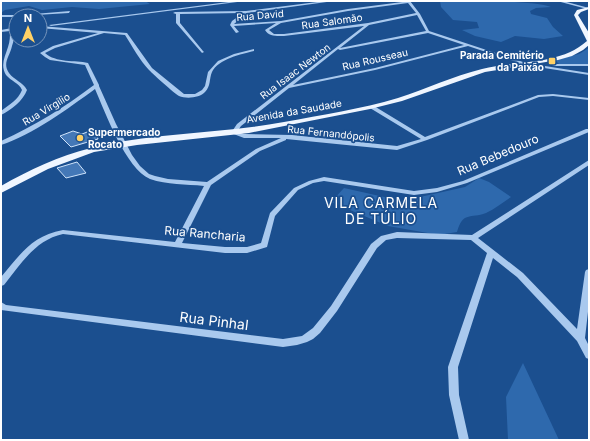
<svg xmlns="http://www.w3.org/2000/svg" width="590" height="441" viewBox="0 0 590 441" font-family="Inter,sans-serif">
<style>
.green{fill:#2e69ad}
.building{fill:#4478b7;stroke:#cfe3fa}
.lines{fill:none;stroke-linecap:round;stroke-linejoin:round}
.minor{fill:#a9c9ee;fill-rule:evenodd}
.major{fill:#f0f6ff;fill-rule:evenodd}
.poi-dot{fill:#ffd166;stroke:#1b4f8f;stroke-width:1.5}
.labels{text-anchor:middle;stroke-width:3.5;stroke-linejoin:round;paint-order:stroke}
.far-street-label{font-size:10px;fill:#fff;stroke:#1b4f8f}
.far-poi-label{font-size:10px;font-weight:bold;fill:#fff;stroke:#1b4f8f;text-anchor:end}
.street-label{font-size:12px;fill:#fff;stroke:#1b4f8f}
.quarter-label{font-size:14px;letter-spacing:1px;fill:#fff;stroke:#1b4f8f}
.near-street-label{font-size:14px;fill:#fff;stroke:#1b4f8f}
</style>
<rect width="100%" height="100%" fill="#1b4f8f"/>
<!-- green -->
<path class="green" d="M1 1H145L150 4 99 9 72 7 42 10 29 6 5 10 1 13Z
M440 1C463 1 534 0 551 7L536 8 530 11 531 14 547 18 553 27 563 36 544 39 515 36 501 42 475 36 462 30 479 28 477 22 453 20 441 7Z
M589 48V64H559L555 60 579 54Z
M479 178 489 182 511 197C503 202 495 209 486 213 470 219 463 211 457 232L439 235 388 226 331 202 344 188 402 201 465 187Z
M523 363 559 440H508L506 397Z"/>
<!-- building -->
<path class="building" d="M95 129 98 139 71 147 60 136 73 131 82 134Z
M77 162 86 173 66 178 57 168Z"/>
<g class="lines">
<!-- minor -->
<path class="minor" d="M236 1H245L51 26 49 25Z
M325 1H334L247 13 234 24 281 21 348 9 410 1 420 14 429 31 526 63 589 73V75L525 65 468 46 375 70 289 88 241 126 237 132 244 134 292 135 397 146 421 139 370 108V106H374L425 137 538 95 553 94 589 98V100L553 96 539 97 427 140 397 150 286 139V140L260 151 211 185 182 243 225 247H247L261 243 270 213 294 188 309 181 324 177 414 191 437 188 463 181 586 129H589V132L467 183 437 192 414 195 324 181 313 183 298 190 275 216 267 247 247 253H225L63 234C35 240 21 264 4 285L1 286V277C21 254 31 236 63 230L175 242 204 186C186 184 167 185 150 179 126 169 105 112 95 89 69 108 32 135 1 145V141C34 126 65 107 94 85L85 65 50 60 45 57 40 53 53 46 98 33 40 28V26L127 33 152 68 184 94H195L202 90 205 86 208 72 218 61 234 54 254 49V51C242 54 218 59 212 72 209 79 211 86 205 92 200 98 186 99 179 96 174 93 154 75 149 70 140 61 132 46 125 35L104 33 55 48 45 53C56 63 75 60 88 63L99 85V86L116 124 132 155 140 166 149 174 155 176 168 179 207 182 256 149 281 138H244L231 133 237 124 364 26 284 36C277 36 269 37 265 30L276 23 234 26 239 32 236 33 230 25 232 21 243 13 180 14V23L203 51 204 52 202 53 176 23V14L173 13 175 12 246 11ZM408 3 416 13 368 23 284 34H274L269 30 281 23 348 11ZM417 15 426 31 340 48 369 25ZM428 33 464 45 375 68 293 85 338 49 340 50Z
M557 1H563L589 8 587 9Z
M70 11 69 13 20 16 22 15Z
M1 15H16L18 16 16 17H1Z
M12 28H16V30H14C14 36 14 41 12 46 10 56 2 63 9 73 14 80 23 82 27 90 23 101 11 110 1 115V111C9 105 18 100 22 90 19 83 11 81 6 75 0 65 5 57 8 47 10 41 10 36 10 31L1 32V30Z
M553 64H589V66H554L552 65Z
M589 160V165L478 238 523 273 577 329 585 272 586 270 589 269V303L585 338 589 346V359L586 358 577 341 517 277 493 258 458 367 459 395 469 440H459L449 395 448 367 487 253 471 240 397 238 386 240 377 248 337 311 320 333 313 339 307 342 297 345 283 347 1 310V302L6 305 283 339 302 336 313 328 331 306 371 244 381 236 397 232 472 235Z"/>
<!-- major -->
<path class="major" d="M589 7V9L581 12 578 15 589 33V45L583 50 572 56 558 60 485 72 402 101 370 109 249 133 137 145 94 152 48 169 1 193V186C29 170 59 156 91 148 154 132 220 134 284 122 322 115 361 109 398 98 426 89 453 76 482 69 516 60 559 66 587 41L574 15 577 10Z"/>
</g>
<!-- markers -->
<g class="poi-dot">
<rect x="548" y="57" width="8" height="8" rx="2"/>
<circle cx="80" cy="138" r="4"/>
</g>
<g class="labels">
<!-- far-street labels -->
<g class="far-street-label">
<text transform="translate(260 15) rotate(-5)" y="4">Rua David</text>
<text transform="translate(332 21) rotate(-8)" y="4">Rua Salomão</text>
<text transform="translate(375 59) rotate(-13)" y="4">Rua Rousseau</text>
<text transform="translate(295 71) rotate(-37)" y="4">Rua Isaac Newton</text>
<text transform="translate(46 109) rotate(-31)" y="4">Rua Virgilio</text>
<text transform="translate(294 111) rotate(-10)" y="4">Avenida da Saudade</text>
<text transform="translate(331 133) rotate(6)" y="4">Rua Fernandópolis</text>
</g>
<!-- far-poi labels -->
<g class="far-poi-label">
<text x="544" y="59">Parada Cemitério<tspan x="544" dy="12">da Paixão</tspan></text>
<text x="88" y="136" text-anchor="start">Supermercado<tspan x="88" dy="12">Rocato</tspan></text>
</g>
<!-- street labels -->
<g class="street-label">
<text transform="translate(498 155) rotate(-23)" y="4">Rua Bebedouro</text>
<text transform="translate(205 234) rotate(5)" y="4">Rua Rancharia</text>
</g>
<!-- quarter labels -->
<g class="quarter-label">
<text x="381" y="208">VILA CARMELA<tspan x="381" dy="16">DE TÚLIO</tspan></text>
</g>
<!-- near-street labels -->
<g class="near-street-label">
<text transform="translate(214 321) rotate(7)" y="5">Rua Pinhal</text>
</g>
</g>
<!-- border -->
<rect width="590" height="441" fill="none" stroke="#ffffff" stroke-width="4"/>
<!-- north arrow -->
<g transform="translate(28 28)"><circle r="19" fill="#1b4f8f" stroke="#7695bc"/>
<path d="M0-3L7 15L0 10L-7 15Z" fill="#ffd166"/>
<text y="-6" font-size="11" font-weight="bold" text-anchor="middle" fill="#ffffff">N</text>
</g>
</svg>
